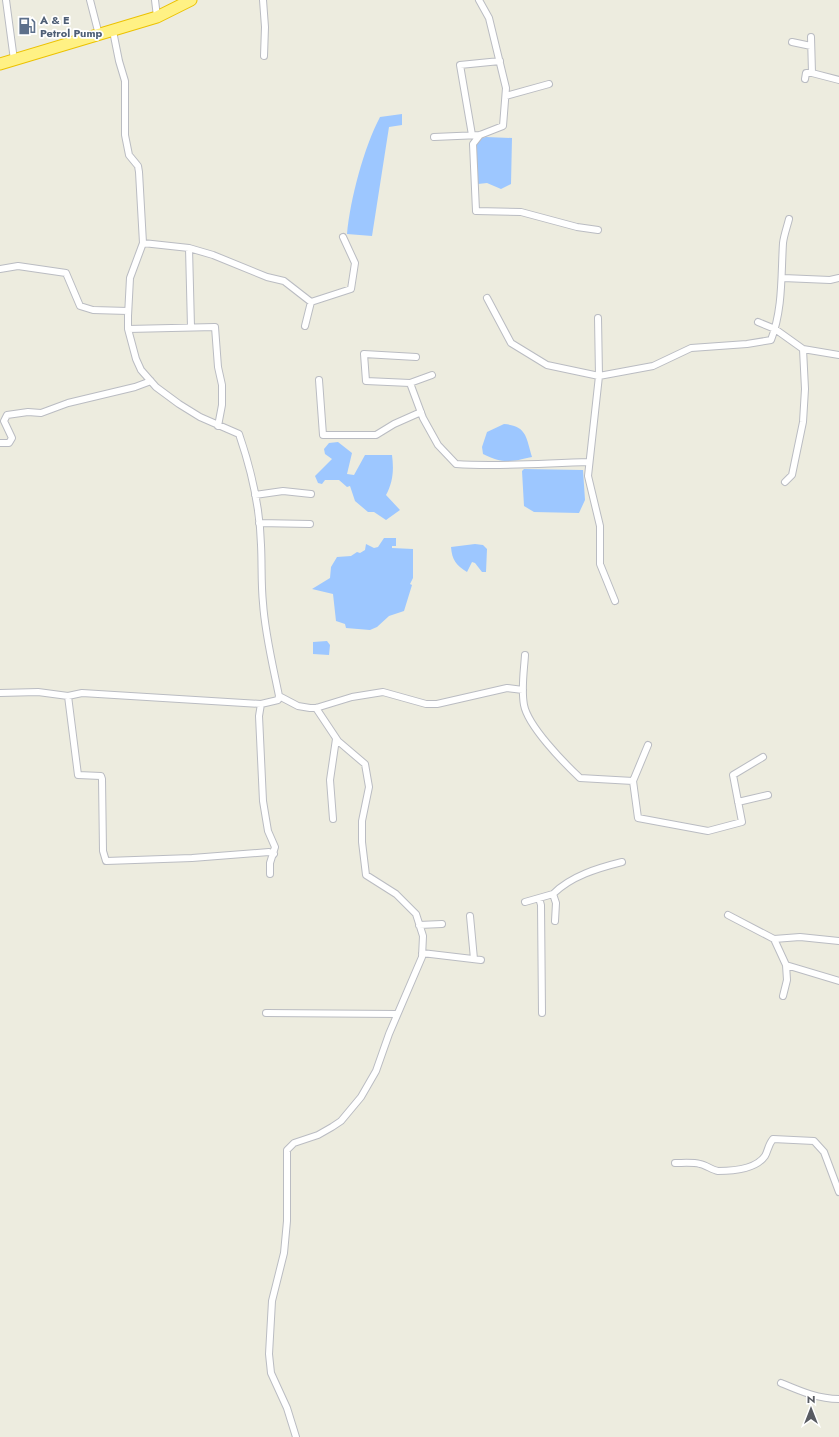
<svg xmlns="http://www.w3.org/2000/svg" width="839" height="1437" viewBox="0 0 839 1437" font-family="Jost,sans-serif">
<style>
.water{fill:#9dc7ff}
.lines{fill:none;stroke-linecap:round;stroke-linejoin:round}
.street-casing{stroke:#babcc2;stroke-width:8}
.highway-casing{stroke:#ecc200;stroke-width:13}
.street{stroke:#fff;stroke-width:6}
.highway{stroke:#fff184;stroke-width:11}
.labels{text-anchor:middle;stroke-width:3.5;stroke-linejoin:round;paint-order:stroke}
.service-label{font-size:11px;font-weight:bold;fill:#4e5e75;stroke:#fff;text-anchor:start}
</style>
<rect width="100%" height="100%" fill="#edecdf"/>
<!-- water -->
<path class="water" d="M402 114V125L389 127 372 236 347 234C350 200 364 147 380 117Z
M486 137 512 138 511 184 501 189 487 183 478 184 476 145 479 139Z
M504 424C527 426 526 437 532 457 510 462 503 464 483 454L482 447 487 432Z
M338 442 352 453 347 474 354 475 365 455H392C394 470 393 482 386 495L400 510 386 520 374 512H368L355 501 350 486 347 487 339 480H325L322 484 318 483 315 476 332 459 325 454 324 449 329 443Z
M524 469 583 470 585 500 579 513 534 512 524 506 522 471Z
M384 538H396V546H392V548L413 549V578L410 584 412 585 404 611 389 616 377 627 370 630 346 628 345 624 336 621 333 594 312 589 330 578 331 567 337 557 351 556 357 552 360 553 365 550 366 544 374 548 378 547Z
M475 544 483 545 487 549 486 572H482L475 563 472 562 467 572C456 565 452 560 451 547Z
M327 641 330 645 329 655 313 654V642Z"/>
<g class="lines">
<!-- street casing -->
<g class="street-casing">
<path id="street" d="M6 0 14 60
M90 0 99 35
M155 0 157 17
M263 0 265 27 264 56
M811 37 812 73 839 80
M792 42 811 46
M805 79 806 73H812
M506 96 549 84
M472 135 460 65 500 61
M480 135 473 144 476 211 521 212 577 227 598 230
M434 137 480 135 503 126 506 88 489 18 479 0
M143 243 189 248 213 255 267 277 284 281 311 302 351 289 355 263 343 237
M189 248 191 327
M0 269 18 266 66 273 80 306 93 310 128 311
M783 278 830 280 839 278
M487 298 511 343 547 365 599 376 588 476 600 526V564L615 601
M598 318 599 376 653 366 691 348 747 344 771 340C783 309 781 275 783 243 784 235 787 227 789 219
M758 322 775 329 803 349
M305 326 311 302
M128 329 215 327 218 367 222 385V405L218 426
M432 375 410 383 423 418 438 445 456 464C500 467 545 463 589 462
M319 380 323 435H376L394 424 421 412
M410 383 366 381 364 354 416 357
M0 443H9L12 438 4 421 7 415 28 412 41 413 68 403 135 387 151 381
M785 482 792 475 803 422 805 389 803 349 839 355
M255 495 283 491 311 494
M259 523 310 524
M525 655C524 671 521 689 524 705 528 726 563 762 580 778L633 781 648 745
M0 693 38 692 68 696 82 693 261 704 278 700 279 696C273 666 265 634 263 603 261 584 262 564 261 545 260 507 251 469 239 434L200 417 179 404 156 387 141 370 136 359 128 329V316L130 278 143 243 139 172 138 166 129 155 125 135V81L119 61 113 31
M68 696 78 775 101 776 102 779 103 851 106 861 192 858 269 852 274 854
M279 696 298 706 310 708H316L352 697 383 692 426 704H437L507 688 523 690
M261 704 259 716 263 801 268 831 275 847 270 863V874
M633 781 638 818 708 831 742 822 733 775 763 757
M738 802 768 795
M333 819 330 780 336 739
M553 894C571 876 598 868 622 862
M525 902 539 898
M728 915 774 939 786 965 839 981
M470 916 474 959
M419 925 442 924
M774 939 800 937 839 941
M422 953 481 960
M783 996 787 980 786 965
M266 1013 397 1014
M542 1013 541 905 539 898 553 894 556 903 555 921
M675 1163C683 1163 693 1162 700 1164 706 1165 712 1170 718 1171 732 1171 756 1169 765 1156 768 1151 768 1145 773 1139L814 1141 824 1152 839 1192
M781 1383C800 1391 818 1399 839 1399
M296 1437 287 1408 271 1373 269 1354 272 1301 284 1253 287 1221V1150L294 1143 318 1135 332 1127 341 1121 361 1097 376 1071 389 1034 422 957 423 936 416 914 396 894 366 875 362 842V821L369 787 365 764 338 741 316 708"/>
</g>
<!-- highway casing -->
<g class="highway-casing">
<path id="highway" d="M0 64 157 17 191 0"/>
</g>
<!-- street -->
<use href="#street" class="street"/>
<!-- highway -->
<use href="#highway" class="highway"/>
</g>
<!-- icons -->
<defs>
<g id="fuel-bare" transform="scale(1.38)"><path d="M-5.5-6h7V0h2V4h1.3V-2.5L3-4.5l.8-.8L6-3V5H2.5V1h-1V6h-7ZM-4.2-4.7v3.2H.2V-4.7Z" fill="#5c6f8a" stroke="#fff" stroke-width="2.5" paint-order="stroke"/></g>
</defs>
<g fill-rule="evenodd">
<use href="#fuel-bare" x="27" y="26"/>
</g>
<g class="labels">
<!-- service labels -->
<g class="service-label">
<text x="40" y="24">A &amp; E<tspan x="40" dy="13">Petrol Pump</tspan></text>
</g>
</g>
<!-- north arrow -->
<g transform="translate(811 1409)" stroke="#ffffff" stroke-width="3" paint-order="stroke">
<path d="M0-3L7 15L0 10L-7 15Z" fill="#585b62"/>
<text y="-6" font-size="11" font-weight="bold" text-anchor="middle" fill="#585b62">N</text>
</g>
</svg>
